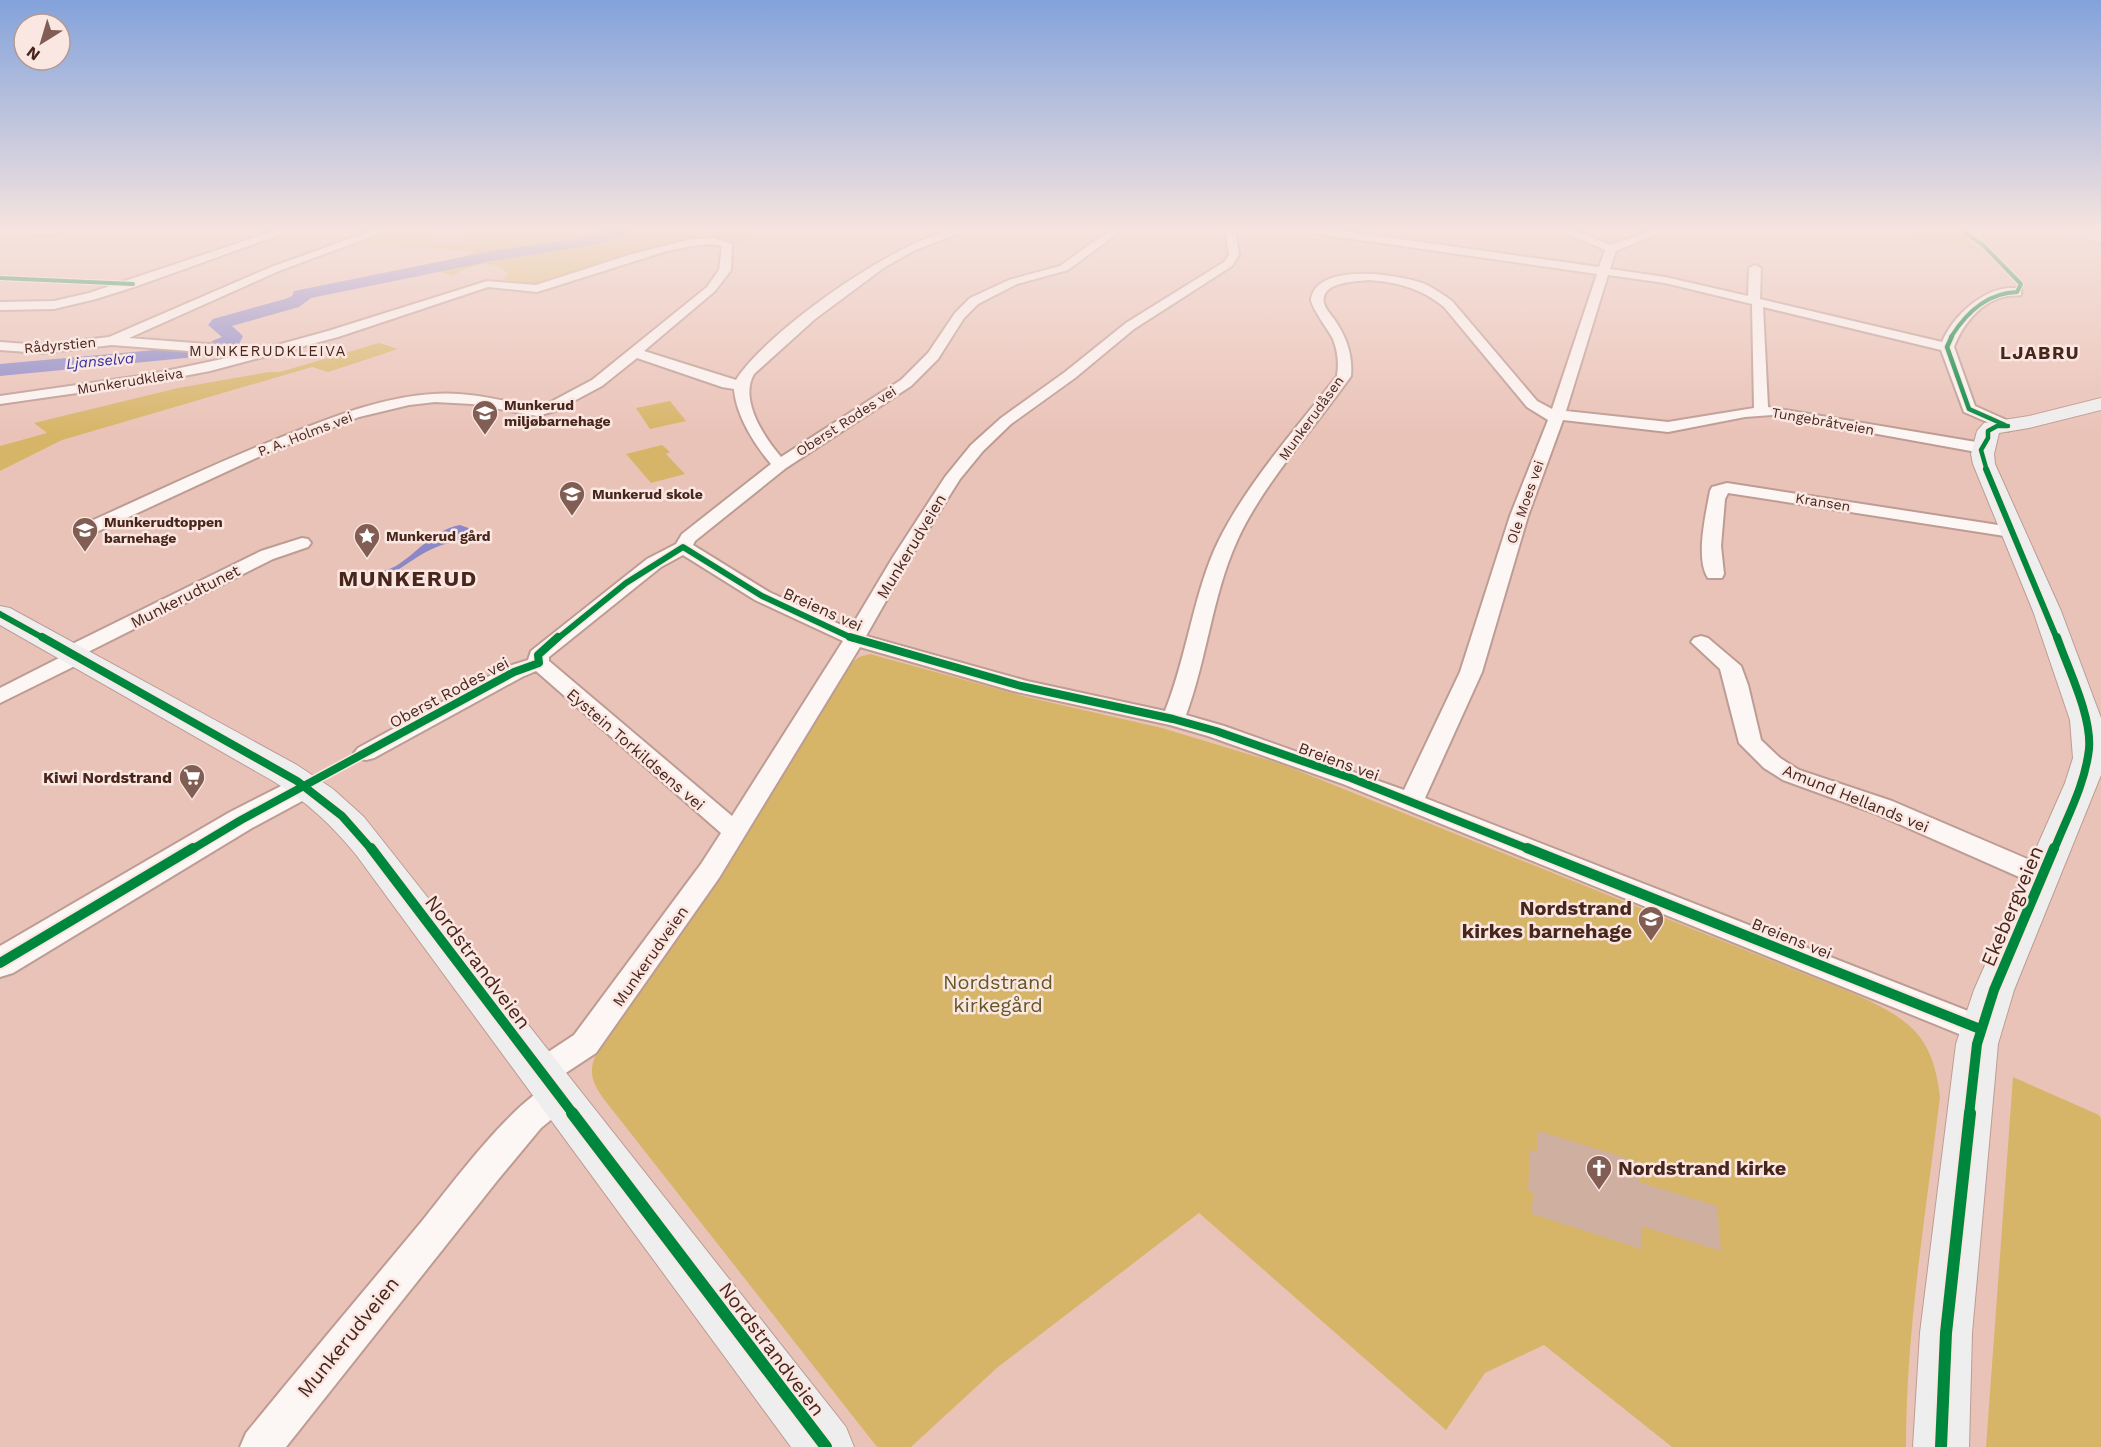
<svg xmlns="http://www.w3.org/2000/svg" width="2101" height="1447" viewBox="0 0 2101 1447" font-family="'Work Sans',sans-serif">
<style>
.green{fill:#d7b568}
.water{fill:#8c88c7}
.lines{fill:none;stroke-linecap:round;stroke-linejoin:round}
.river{fill:#8c88c7;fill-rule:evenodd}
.building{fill:#cfafa0}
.minor-casing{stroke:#bd9c93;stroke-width:4}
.tertiary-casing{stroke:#bd9c93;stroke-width:4}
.secondary-casing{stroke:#bd9c93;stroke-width:2}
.minor{fill:#fcf6f4;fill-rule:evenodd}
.tertiary{fill:#fcf6f4;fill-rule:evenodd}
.secondary{fill:#efeeee;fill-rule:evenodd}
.cycleway-far5-casing{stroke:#fae7e2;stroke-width:6}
.cycleway-far4-casing{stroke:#fae7e2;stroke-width:7}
.cycleway-far3-casing{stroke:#fae7e2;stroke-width:9}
.cycleway-far2-casing{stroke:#fae7e2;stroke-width:11}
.cycleway-far1-casing{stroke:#fae7e2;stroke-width:14}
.cycleway-casing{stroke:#fae7e2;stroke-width:16}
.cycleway-far5{stroke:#00873e;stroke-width:4}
.cycleway-far4{stroke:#00873e;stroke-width:4.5}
.cycleway-far3{stroke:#00873e;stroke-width:6}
.cycleway-far2{stroke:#00873e;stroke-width:8}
.cycleway-far1{stroke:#00873e;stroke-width:10}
.cycleway{stroke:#00873e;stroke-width:12}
.labels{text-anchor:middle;stroke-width:5;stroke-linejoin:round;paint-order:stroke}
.far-street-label{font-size:14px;fill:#48261c;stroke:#fae7e2}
.far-poi-label{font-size:14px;font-weight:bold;fill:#48261c;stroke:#fae7e2;text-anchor:start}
.far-neighbourhood-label{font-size:15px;letter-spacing:1.5px;fill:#48261c;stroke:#fae7e2}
.far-water-label{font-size:15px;font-style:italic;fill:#322f9f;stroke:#fae7e2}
.street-label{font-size:16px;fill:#48261c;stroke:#fae7e2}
.poi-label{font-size:16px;font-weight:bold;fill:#48261c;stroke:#fae7e2;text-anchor:end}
.far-district-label{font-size:18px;font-weight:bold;letter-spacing:1.5px;fill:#48261c;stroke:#fae7e2}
.near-street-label{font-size:20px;fill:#48261c;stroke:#fae7e2}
.near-poi-label{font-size:20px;font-weight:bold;fill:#48261c;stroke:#fae7e2;text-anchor:end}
.near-park-label{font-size:20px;fill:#635726;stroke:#fae7e2}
.district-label{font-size:22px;font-weight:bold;letter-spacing:1.5px;fill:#48261c;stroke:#fae7e2}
</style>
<rect width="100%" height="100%" fill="#eac3b8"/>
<!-- green -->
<path class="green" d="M452 230H763L732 246 725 239 705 238 629 256 537 286H527L503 279 508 274C491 256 471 266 452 276L428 267 455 261 476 251 356 244 371 238 429 233 437 235 427 244 462 243 466 236 460 232Z
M1895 230H1955L1969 240 1981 253 1954 242H1925L1908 232Z
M379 343 398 349 328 372 312 367 62 440 0 471V446L47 433 34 423 178 388 269 372H280Z
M670 401 686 421 650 429 636 408Z
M662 445 670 452 666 454 685 474 651 483 626 454Z
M870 654 1027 697 1162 728 1284 765 1857 995C1911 1020 1933 1036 1940 1097 1926 1213 1906 1330 1906 1447H1672L1544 1345 1485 1373 1446 1430 1199 1213 998 1367 911 1447H877L603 1098C588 1076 589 1067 601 1044L745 838 848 666 859 657Z
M2013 1077 2099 1115 2101 1119V1447H1986Z"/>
<!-- water -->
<path class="water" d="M460 525 474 530 475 533C461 542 446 542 432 549 413 558 397 572 380 581L370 579C377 570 390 571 399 564 420 550 434 530 460 525Z"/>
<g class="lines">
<!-- river -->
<path class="river" d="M609 230H633L631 233 609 241 582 247 492 261 311 298 299 307 232 326 243 336 239 344 219 351 212 349 209 345 212 341 222 337 208 325 213 319 285 299 292 296 294 291 492 251 582 238Z
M199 346 206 348 209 352 206 356 0 376V364Z"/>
</g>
<!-- building -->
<path class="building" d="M1538 1131 1639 1162V1182L1717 1206 1721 1251 1641 1226V1249L1532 1214 1533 1192 1528 1190 1530 1150 1537 1152Z"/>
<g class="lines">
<!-- minor casing -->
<g class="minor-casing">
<path id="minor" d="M63 230C56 235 36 238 29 233L33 230Z
M277 230H293L137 286 96 299 54 309 0 310V302L54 301 89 293Z
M374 230H389L279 271 129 338 246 347 251 348 252 352 328 331 487 281 536 285 632 254 692 239 713 238 732 244 731 270 715 291 644 351 736 380C766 332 894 242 950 231 955 229 962 230 968 230L915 250 885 267 815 319 754 374C739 400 764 437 781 457L901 380 928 353 955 313 970 298 1009 280 1060 266 1110 230H1122L1068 270 1017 284 978 304 964 318 938 359 911 386 786 468 695 541 693 545 769 592 850 629 893 557 945 477 971 445 1001 418 1065 372 1126 323 1224 262 1229 255 1225 230H1235L1239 255 1232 266 1134 329 1075 378 1011 424 983 451 960 479 911 557 866 636 1027 681 1165 711C1187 657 1194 590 1219 540 1249 480 1297 428 1337 376 1339 363 1338 352 1333 339 1329 331 1310 306 1311 299 1318 261 1401 275 1425 284 1435 289 1444 295 1452 301L1537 401 1552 409 1597 274 1311 233 1306 230H1334L1599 267 1605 250 1559 230H1573L1611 245 1653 230H1668L1616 251 1610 269 1665 277 1748 296 1749 268 1755 265 1761 268 1760 299 1942 342C1954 314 1989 282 2021 289V295C2016 296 2012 295 2007 296 1982 300 1962 325 1954 347L1975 406 2013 423 2016 426 2008 431 1964 412 1941 350 1763 307 1768 407 1982 443 1988 445 1990 448 1988 451 1982 453 1772 415 1745 417 1668 432 1563 420 1528 516 1482 672 1425 798 1991 1020 1995 1029 1991 1038 1980 1041 1969 1038 1343 784 1208 736 1170 725 1013 691 860 647 719 878 596 1053 552 1082 541 1086 530 1082 525 1073 530 1064 574 1035 701 864 721 833 536 671 522 677 374 758 366 760 358 758 354 753 358 748 506 667 528 660 531 651 647 559 676 544 682 534 771 464C754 444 736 415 734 389L722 387 637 358 602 386 555 411 537 416 472 404 435 402 409 405 359 417 269 452 92 534H80L77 530 80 526C152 494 223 459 297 431 341 414 385 397 433 394 467 391 503 401 536 407L545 405 592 380 707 287 719 270 722 246 713 244 692 246 667 251 537 292 488 287 338 337 210 371 147 383 0 404V396L147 375 241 355 112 345 41 353 0 350V342L41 345 109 337 271 267ZM1608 275 1665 283 1752 304 1754 408 1668 422 1566 411ZM1369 280C1397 282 1421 288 1444 307L1527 407 1548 420 1510 516 1460 672 1404 790 1224 726 1186 715C1207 659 1212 596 1237 541 1262 485 1315 427 1351 376 1353 354 1346 336 1334 319 1330 314 1325 308 1324 303 1319 282 1357 281 1369 280ZM683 555 755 600 843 641 732 816 549 661V657L661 567Z
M1727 483 2011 527 2017 528 2020 532 2017 536 2011 537 1728 493 1725 499 1721 546 1724 574 1722 578H1708C1695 559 1706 513 1710 491L1712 487Z
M302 538 308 539 311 543 308 547 273 559 86 653 88 657 85 661 0 703V688L61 657 59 653 62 649 261 551Z
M1701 636 1708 638 1741 666 1748 685 1761 740 1780 758 1799 770 1892 801 2053 870 2057 877 2053 884 2044 886 2035 884 1874 813 1783 780 1764 768 1739 743 1720 669 1691 642 1694 638Z
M558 1081 569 1085 574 1095 569 1105 541 1128 497 1181 286 1447H240L246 1433C304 1362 363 1292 422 1221 452 1184 516 1096 558 1081Z"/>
</g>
<!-- tertiary casing -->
<g class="tertiary-casing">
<path id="tertiary" d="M306 776 317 779 321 786 317 793 252 828 13 973 0 977V946L230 812 295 779Z"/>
</g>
<!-- secondary casing -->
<g class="secondary-casing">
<path id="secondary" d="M2070 230H2091L2101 234V243L2072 233Z
M2101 398V410L2029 428 1999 433 1994 454 1995 464 2061 611 2101 718V775L2014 990 1998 1044 1972 1333 1969 1447H1913L1920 1333 1956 1044 1974 990 2065 783 2073 758 2070 720 2033 611 1973 464 1971 454 1977 431 1984 423 2029 416Z
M0 606 10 608 297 765 333 789 364 817 846 1427 854 1447H791L357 856C333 826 306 801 273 781L0 625Z"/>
</g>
<!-- minor -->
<use href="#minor" class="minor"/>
<!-- tertiary -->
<use href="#tertiary" class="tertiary"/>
<!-- secondary -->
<use href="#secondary" class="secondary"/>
<!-- cycleway-far5 casing -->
<g class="cycleway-far5-casing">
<path id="cycleway-far5" d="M0 278 133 284
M1951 337C1966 313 1987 293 2017 292L2021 284 1983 245 1961 230"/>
</g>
<!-- cycleway-far4 casing -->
<g class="cycleway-far4-casing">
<path id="cycleway-far4" d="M1952 336 1947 347 1969 409 2005 425
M1987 471 1981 450 1988 438V431L1997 426H2008"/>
</g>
<!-- cycleway-far3 casing -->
<g class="cycleway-far3-casing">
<path id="cycleway-far3" d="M1986 469 2057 639
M0 614 45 639
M557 639 626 583 683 547 762 596 854 639"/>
</g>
<!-- cycleway-far2 casing -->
<g class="cycleway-far2-casing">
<path id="cycleway-far2" d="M42 637 297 781 342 816 372 850
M850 637 1021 686 1173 719 1216 731 1351 778 1531 850
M191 850 241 820 514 672 539 663 538 655 558 637
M2054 850C2067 817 2085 785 2089 749 2092 716 2068 669 2057 637"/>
</g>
<!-- cycleway-far1 casing -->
<g class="cycleway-far1-casing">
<path id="cycleway-far1" d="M371 848 574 1115
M1527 848 1980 1029
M0 963 193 848
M1969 1115 1977 1044 1994 990 2054 848"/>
</g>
<!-- cycleway casing -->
<g class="cycleway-casing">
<path id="cycleway" d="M572 1113 826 1447
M1941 1447 1946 1333 1970 1113"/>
</g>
<!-- cycleway-far5 -->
<use href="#cycleway-far5" class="cycleway-far5"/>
<!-- cycleway-far4 -->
<use href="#cycleway-far4" class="cycleway-far4"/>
<!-- cycleway-far3 -->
<use href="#cycleway-far3" class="cycleway-far3"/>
<!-- cycleway-far2 -->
<use href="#cycleway-far2" class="cycleway-far2"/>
<!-- cycleway-far1 -->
<use href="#cycleway-far1" class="cycleway-far1"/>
<!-- cycleway -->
<use href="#cycleway" class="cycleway"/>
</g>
<!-- sky -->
<linearGradient id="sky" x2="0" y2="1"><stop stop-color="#83a2db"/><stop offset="0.53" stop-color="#f6e4df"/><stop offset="1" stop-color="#f6e4df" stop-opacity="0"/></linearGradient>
<rect width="2101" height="433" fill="url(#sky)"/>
<!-- icons -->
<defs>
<g id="school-pin" transform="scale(1.35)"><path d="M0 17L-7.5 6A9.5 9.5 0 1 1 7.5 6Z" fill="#815d53" stroke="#fae7e2"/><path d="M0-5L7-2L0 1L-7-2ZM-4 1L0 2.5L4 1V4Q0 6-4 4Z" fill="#fff"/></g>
<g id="sight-pin" transform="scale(1.35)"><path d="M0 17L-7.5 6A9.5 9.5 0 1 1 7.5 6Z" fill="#815d53" stroke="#fae7e2"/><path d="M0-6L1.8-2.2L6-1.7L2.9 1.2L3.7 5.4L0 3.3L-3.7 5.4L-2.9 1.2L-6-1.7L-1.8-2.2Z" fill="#fff"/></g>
<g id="supermarket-pin" transform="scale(1.35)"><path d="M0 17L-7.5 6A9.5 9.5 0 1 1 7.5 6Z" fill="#815d53" stroke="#fae7e2"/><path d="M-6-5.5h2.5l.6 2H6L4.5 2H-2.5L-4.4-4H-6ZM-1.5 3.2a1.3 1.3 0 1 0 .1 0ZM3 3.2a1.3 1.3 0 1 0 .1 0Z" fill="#fff"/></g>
<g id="church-pin" transform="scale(1.35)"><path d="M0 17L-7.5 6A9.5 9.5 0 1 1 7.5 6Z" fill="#815d53" stroke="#fae7e2"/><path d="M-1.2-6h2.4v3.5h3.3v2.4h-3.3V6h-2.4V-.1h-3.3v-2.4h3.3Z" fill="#fff"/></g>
</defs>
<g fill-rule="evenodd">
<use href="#school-pin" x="485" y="413"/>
<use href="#school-pin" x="572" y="494"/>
<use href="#school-pin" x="85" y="530"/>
<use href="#sight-pin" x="367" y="536"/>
<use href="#supermarket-pin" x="192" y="777"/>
<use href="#school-pin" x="1651" y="919"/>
<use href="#church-pin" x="1599" y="1168"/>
</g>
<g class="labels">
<!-- far-street labels -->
<g class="far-street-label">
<text transform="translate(60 345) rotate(-5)" y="5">Rådyrstien</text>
<text transform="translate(130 381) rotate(-9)" y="5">Munkerudkleiva</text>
<text transform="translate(1311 418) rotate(-54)" y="5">Munkerudåsen</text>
<text transform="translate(846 421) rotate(-33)" y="5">Oberst Rodes vei</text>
<text transform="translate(1823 421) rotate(10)" y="5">Tungebråtveien</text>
<text transform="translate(305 434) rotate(-21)" y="5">P. A. Holms vei</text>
<text transform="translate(1525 502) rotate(-71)" y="5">Ole Moes vei</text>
<text transform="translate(1823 502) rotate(9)" y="5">Kransen</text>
</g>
<!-- far-poi labels -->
<g class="far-poi-label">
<text x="504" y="410">Munkerud<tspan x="504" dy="16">miljøbarnehage</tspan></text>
<text x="592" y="499">Munkerud skole</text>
<text x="104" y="527">Munkerudtoppen<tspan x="104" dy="16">barnehage</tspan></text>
<text x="386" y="541">Munkerud gård</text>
</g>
<!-- far-neighbourhood labels -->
<g class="far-neighbourhood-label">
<text x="268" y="356">MUNKERUDKLEIVA</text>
</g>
<!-- far-water labels -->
<g class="far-water-label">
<text transform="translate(100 361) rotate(-5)" y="5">Ljanselva</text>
</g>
<!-- street labels -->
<g class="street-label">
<text transform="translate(911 546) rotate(-59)" y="6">Munkerudveien</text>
<text transform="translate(185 596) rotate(-27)" y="6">Munkerudtunet</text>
<text transform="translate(823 609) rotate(24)" y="6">Breiens vei</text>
<text transform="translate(449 692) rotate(-28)" y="6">Oberst Rodes vei</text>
<text transform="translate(636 749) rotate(41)" y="6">Eystein Torkildsens vei</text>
<text transform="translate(1339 761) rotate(20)" y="6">Breiens vei</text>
<text transform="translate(1856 798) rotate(22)" y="6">Amund Hellands vei</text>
<text transform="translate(1792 938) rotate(22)" y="6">Breiens vei</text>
<text transform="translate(650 956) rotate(-55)" y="6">Munkerudveien</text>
</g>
<!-- poi labels -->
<g class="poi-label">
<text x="172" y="783">Kiwi Nordstrand</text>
</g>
<!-- far-district labels -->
<g class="far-district-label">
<text x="2040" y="359">LJABRU</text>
</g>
<!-- near-street labels -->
<g class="near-street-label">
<text transform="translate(2012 906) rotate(-67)" y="7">Ekebergveien</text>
<text transform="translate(478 962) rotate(53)" y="7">Nordstrandveien</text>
<text transform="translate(348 1337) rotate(-51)" y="7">Munkerudveien</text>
<text transform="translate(772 1349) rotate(53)" y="7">Nordstrandveien</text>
</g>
<!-- near-poi labels -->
<g class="near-poi-label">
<text x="1632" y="915">Nordstrand<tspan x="1632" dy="23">kirkes barnehage</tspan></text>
<text x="1618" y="1175" text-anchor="start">Nordstrand kirke</text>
</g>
<!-- near-park labels -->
<g class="near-park-label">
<text x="998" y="989">Nordstrand<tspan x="998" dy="23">kirkegård</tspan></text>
</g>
<!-- district labels -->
<g class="district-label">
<text x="408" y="586">MUNKERUD</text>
</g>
</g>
<!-- north arrow -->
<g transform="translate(42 42) rotate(217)"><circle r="28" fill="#fae7e2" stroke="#b39a93" stroke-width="1.5"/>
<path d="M0-4.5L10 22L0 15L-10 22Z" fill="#815d53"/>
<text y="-9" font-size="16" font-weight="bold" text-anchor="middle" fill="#48261c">N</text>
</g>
</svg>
